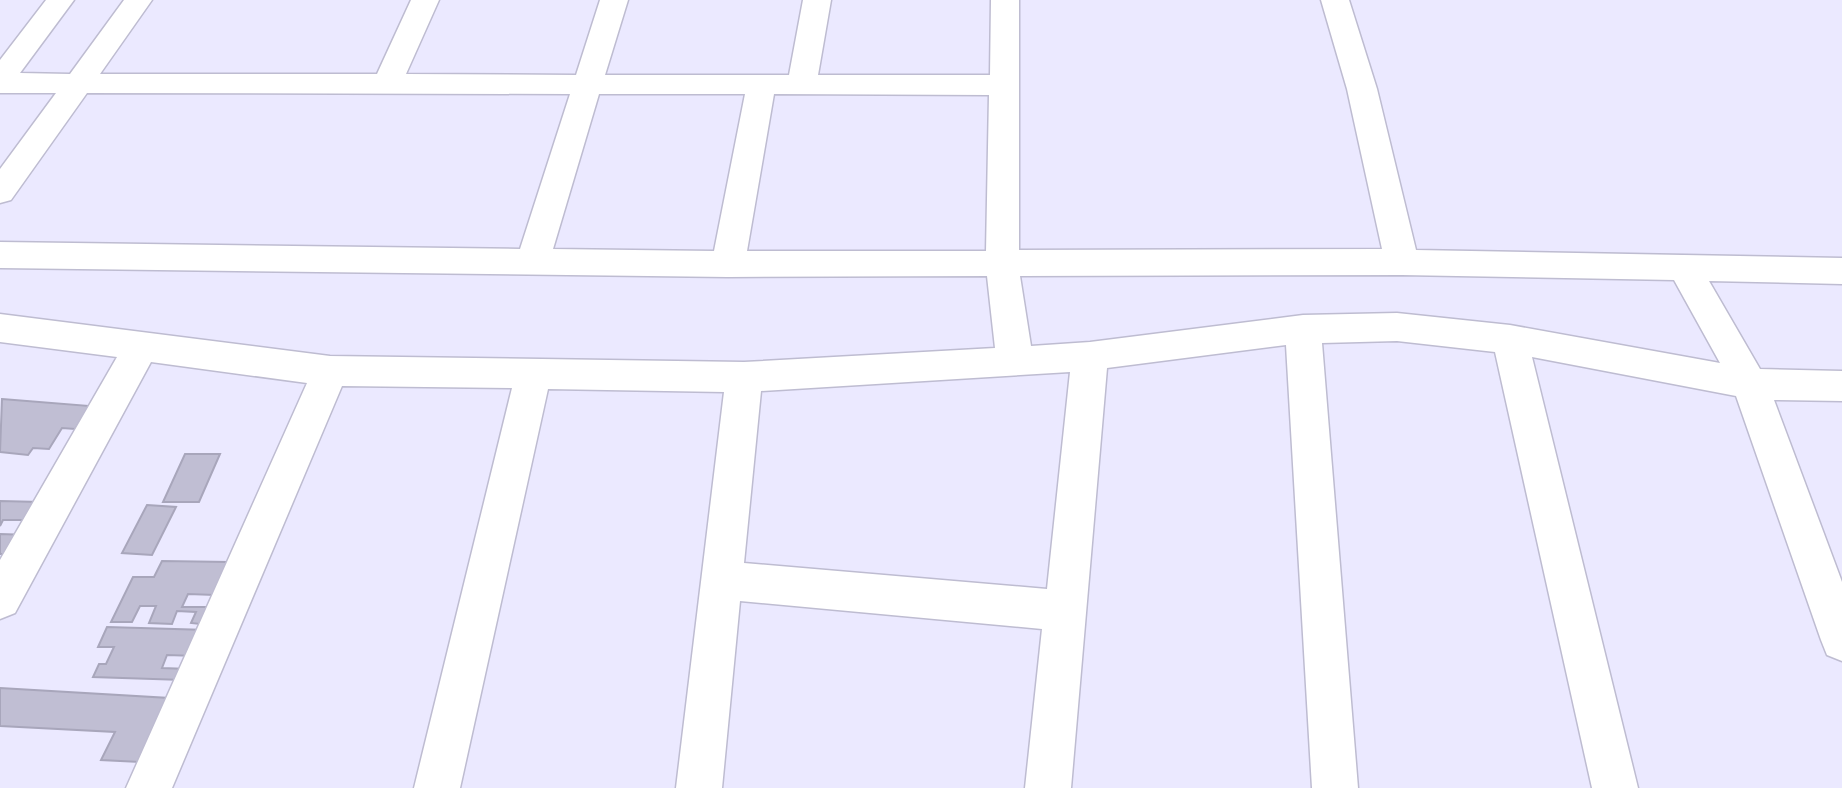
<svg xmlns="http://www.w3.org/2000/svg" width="1842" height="788" viewBox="0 0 1842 788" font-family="'DM Sans',sans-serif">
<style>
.building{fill:#c0bed3;stroke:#a8a6bb;stroke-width:2}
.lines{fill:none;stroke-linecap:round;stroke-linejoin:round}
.minor-casing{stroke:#bebcd1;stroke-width:3}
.minor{fill:#fff;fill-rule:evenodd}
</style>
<rect width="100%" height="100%" fill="#ebe9ff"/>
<!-- building -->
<path class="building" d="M2 399 90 406 75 429 62 428 49 449 33 448 28 455 0 452Z
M185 454H220L199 502H163Z
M0 501 40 502 29 520H3L0 526Z
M147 505 176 507 152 555 122 553Z
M0 534 29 535 18 554H0Z
M162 561 229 562 215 595 188 594 182 607H207L200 624 191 623 196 612 177 611 172 624 149 623 156 606H140L132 622H111L133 577H154Z
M107 627 207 630 196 656 167 655 162 668 188 669 183 680 93 677 99 664H106L114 647H98Z
M0 688 169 698 140 762 101 760 115 732 0 726Z"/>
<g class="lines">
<!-- minor casing -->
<g class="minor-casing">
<path id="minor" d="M46 0H74L20 73 70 74 124 0H152L100 74H377L411 0H439L406 74 576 75 600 0H628L605 75H789L803 0H831L818 75H990L991 0H1019V250L1382 249 1347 89 1321 0H1349L1377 89 1416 250 1842 258V284L1709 281 1760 369 1842 371V401L1774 400 1842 582V661L1827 655 1821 640 1736 396 1532 357 1638 788H1592L1495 352 1397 341 1322 343 1358 788H1312L1286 345 1107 368 1071 788H1025L1042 629 740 601 722 788H676L724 392 548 389 460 788H414L512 388 342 386 172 788H126L307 383 151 362 15 613 0 619V560L117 357 0 342V314L330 356 744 362 995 348 987 276 728 277 0 268V242L520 249 570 94 87 93 11 200 0 203V169L56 93H0V60ZM599 94H745L714 251 553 249ZM774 94 989 95 986 251H747ZM1402 275 1674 280 1720 363 1510 325 1397 313 1303 315 1090 342 1031 346 1020 276ZM1070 372 1047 589 744 563 761 391Z"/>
</g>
<!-- minor -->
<use href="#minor" class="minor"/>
</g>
</svg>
